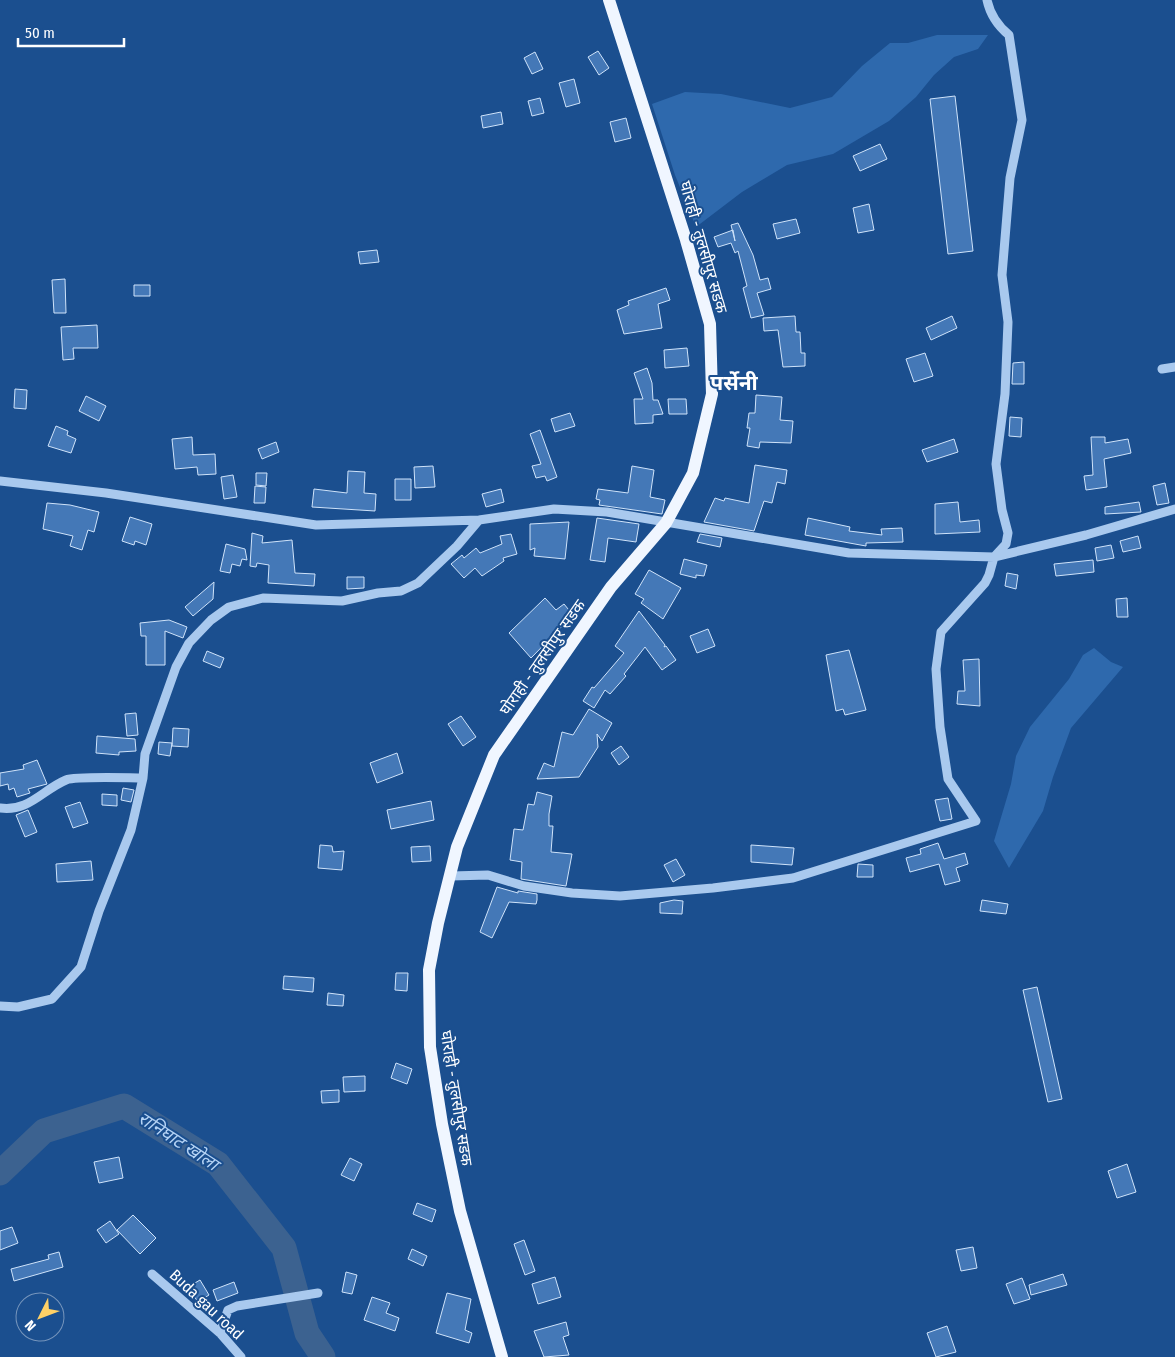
<svg xmlns="http://www.w3.org/2000/svg" width="1175" height="1357" viewBox="0 0 1175 1357" font-family="'Fira Sans Condensed','Noto Sans Devanagari',sans-serif">
<style>
.green{fill:#2e69ad}
.lines{fill:none;stroke-linecap:round;stroke-linejoin:round}
.river{stroke:#3c6290;stroke-width:25}
.building{fill:#4478b7;stroke:#cfe3fa}
.minor{stroke:#a9c9ee;stroke-width:9}
.major{stroke:#f0f6ff;stroke-width:12}
.labels{text-anchor:middle;stroke-width:4;stroke-linejoin:round;paint-order:stroke}
.street-label{font-size:16px;fill:#fff;stroke:#1b4f8f}
.water-label{font-size:18px;font-style:italic;fill:#b5d3f5;stroke:#1b4f8f}
.district-label{font-size:21px;font-weight:bold;fill:#fff;stroke:#1b4f8f}
</style>
<rect width="100%" height="100%" fill="#1b4f8f"/>
<!-- green -->
<path class="green" d="M937 35H988L978 49 954 57 934 75 916 97 889 121 833 154 787 165 742 192 696 227 675 175 652 104 685 92 721 94 790 108 832 97 862 66 890 43H908Z
M1094 648 1111 662 1123 667 1071 728 1053 777 1043 811 1009 868 994 841 1011 784 1016 756 1030 727 1069 679 1083 655Z"/>
<g class="lines">
<!-- river -->
<path class="river" d="M0 1173 44 1131 124 1106 218 1164 284 1248 307 1333 323 1357"/>
</g>
<!-- building -->
<path class="building" d="M598 51 609 68 599 75 588 57Z
M535 52 543 69 532 74 524 58Z
M574 79 580 103 566 107 559 83Z
M955 96 973 251 948 254 930 99Z
M540 98 544 113 532 116 528 101Z
M501 112 503 124 483 128 481 116Z
M626 118 631 138 615 142 610 122Z
M880 144 887 159 860 171 853 156Z
M869 204 874 230 858 233 853 208Z
M796 219 800 233 777 239 773 224Z
M738 223 753 255 760 280 768 278 771 289 757 293 764 315 751 318 743 288 747 286 738 251 735 253 731 243 718 247 714 237 733 230 735 241 731 225Z
M377 250 379 262 360 264 358 252Z
M65 279 66 313H54L52 280Z
M134 285H150V296H134Z
M666 288 670 300 658 304 662 328 624 334 617 310 629 305 628 301Z
M795 316 796 332H800L801 353H805V366L783 367 778 330 764 331 763 318Z
M952 316 957 328 931 340 926 328Z
M97 325 98 348H73L74 359 63 360 61 327Z
M687 348 689 366 665 368 664 350Z
M925 353 933 376 914 382 906 359Z
M1024 362V384H1012L1013 363Z
M647 368 652 383 653 400H658L663 414 653 415V423L635 424 634 399H643L634 373Z
M15 389 27 390 26 409 14 408Z
M756 395 782 397 780 420 793 421 791 443 760 442 759 448 747 446 750 428H747L749 413H755Z
M86 396 106 406 99 421 79 411Z
M668 399H686L687 414H669Z
M570 413 575 426 555 432 551 419Z
M1010 417 1022 418 1021 437 1009 436Z
M56 426 68 431 67 435 76 439 71 453 48 446Z
M540 430 557 477 547 481 545 476 536 478 532 466 541 464 530 434Z
M192 437 193 455 215 454 216 474 198 475 197 467 175 469 172 439Z
M1091 437H1105V443L1128 439 1131 453 1104 459 1107 487 1086 490 1084 476 1093 475Z
M954 439 958 452 927 462 922 450Z
M276 442 279 452 262 459 258 449Z
M755 465 787 470 785 484 777 482 772 503 764 501 754 531 704 522 715 498 724 501 725 498 749 503Z
M433 466 435 487 415 488 414 467Z
M632 466 654 470 650 497 665 500 662 514 599 505 600 500 596 499 598 489 628 493Z
M348 471 365 472 364 493 376 494 375 511 312 507 314 489 347 493Z
M256 473H267L266 486 256 485Z
M233 475 237 497 224 499 221 477Z
M395 479H411V500H395Z
M1165 483 1169 503 1157 505 1153 486Z
M255 486 266 487 265 503H254Z
M501 489 504 502 486 507 482 494Z
M958 502 960 522 979 520 980 532 935 534V504Z
M1139 502 1141 512 1105 514V507Z
M47 503 70 505 99 512 94 532 88 530 82 550 70 546 73 536 43 529Z
M130 517 152 524 146 545 135 541 134 545 122 541Z
M597 518 639 524 636 542 608 538 605 562 590 560Z
M808 518 850 527 849 531 882 535 881 529 902 528 903 542 866 543V546L805 535Z
M569 522 565 559 534 556 535 548 530 550V524Z
M252 533 263 536 262 543 292 540 295 573 315 574 314 586 268 583 269 565 257 563 256 567 250 566Z
M511 534 517 554 503 558 504 561 482 576 475 568 464 578 451 564 462 555 464 558 476 548 480 553 502 544 500 536Z
M700 534 722 538 720 547 697 542Z
M1138 536 1141 548 1123 552 1120 541Z
M226 544 245 549 247 560 242 559 240 566 232 564 230 573 220 571Z
M1111 545 1114 558 1097 561 1095 548Z
M684 559 707 565 704 576 696 575V578L680 574Z
M1093 560 1094 572 1056 576 1054 564Z
M649 570 681 588 663 619 641 603 644 599 635 594Z
M1007 573 1018 575 1016 589 1005 586Z
M347 577H364V588L347 589Z
M214 582 213 599 193 616 185 607Z
M545 598 556 610 564 604 573 615 531 658 509 633Z
M1127 598 1128 617H1117L1116 599Z
M639 611 665 645 664 647 666 646 676 660 662 670 645 647 624 674 626 676 610 694 605 690 594 708 583 701 592 687 594 688 624 653 615 646Z
M169 620 187 627 183 638 165 631V665H146V636H141L140 623Z
M708 629 715 646 697 653 690 636Z
M849 650 866 710 845 715 843 709 836 711 826 655Z
M207 651 224 658 220 668 203 661Z
M979 659 980 706 957 704 958 691H965L963 660Z
M589 709 612 723 602 741 597 734 598 747 579 777 537 779 544 763 554 767 562 732 573 735Z
M136 713 138 735 127 736 125 714Z
M461 716 476 737 463 746 448 724Z
M173 728 189 729 188 747 172 746Z
M97 736 135 739 136 751 119 752V755L96 753Z
M159 742 172 743 170 756 158 754Z
M621 746 629 757 619 765 611 753Z
M397 753 403 773 377 783 370 763Z
M37 760 47 784 28 789 30 793 17 797 14 788 9 790 8 784 0 786V773L24 769 23 765Z
M123 788 134 790 131 802 121 800Z
M537 792 552 796 549 814V826H553L551 852 572 854 566 886 521 879 522 862 510 860 514 829 523 830 528 804 534 805Z
M102 794 117 795V806L102 805Z
M948 798 952 819 940 821 935 800Z
M431 801 434 820 391 829 387 810Z
M80 802 88 823 73 828 65 807Z
M28 810 37 832 25 837 16 815Z
M938 843 944 859 965 853 968 864 956 868 960 881 945 885 939 864 910 872 906 858 921 854 920 849Z
M320 845 332 846 333 852 344 851 342 870 318 868Z
M751 845 794 848 792 865 751 862Z
M430 846 431 861 412 862 411 847Z
M676 859 685 875 673 882 664 865Z
M91 861 93 880 57 882 56 864Z
M858 864 873 865V877H857Z
M497 887 518 893V891L537 894V900L536 904 509 902 492 938 480 932Z
M674 900 683 901 682 914 660 913V903Z
M982 900 1008 904 1006 914 980 911Z
M396 973H408L407 991 395 990Z
M284 976 314 978 313 992 283 989Z
M1037 987 1062 1099 1048 1102 1023 990Z
M328 993 344 995 343 1006 327 1005Z
M396 1063 412 1069 407 1084 391 1078Z
M365 1076V1091L344 1092 343 1077Z
M339 1090V1102L322 1103 321 1091Z
M119 1157 123 1178 99 1183 94 1162Z
M350 1158 362 1164 354 1181 341 1175Z
M1127 1164 1136 1192 1117 1198 1108 1171Z
M417 1203 436 1210 432 1222 413 1214Z
M133 1215 156 1238 140 1254 117 1230Z
M110 1221 119 1234 106 1243 97 1230Z
M12 1227 18 1243 0 1250V1231Z
M524 1240 535 1271 525 1275 514 1244Z
M973 1247 977 1268 961 1271 956 1250Z
M412 1249 427 1256 423 1266 408 1259Z
M59 1252 63 1267 14 1281 11 1269 49 1259 48 1255Z
M346 1272 357 1275 352 1294 342 1292Z
M1063 1274 1067 1285 1031 1295 1029 1285Z
M555 1277 561 1297 538 1304 532 1284Z
M1022 1278 1030 1299 1014 1304 1006 1284Z
M200 1280 209 1295 198 1302 188 1287Z
M234 1282 238 1293 217 1301 213 1290Z
M447 1293 471 1299 465 1330 472 1333 469 1343 436 1333Z
M372 1297 390 1303 386 1313 399 1318 395 1331 364 1320Z
M566 1322 569 1335 563 1337 569 1355 544 1357 534 1331Z
M947 1326 956 1352 936 1357 927 1333Z"/>
<g class="lines">
<!-- minor -->
<path class="minor" d="M1162 369 1175 367
M0 481 106 493 316 525 479 520 554 509 607 512 849 553 994 557 1086 535 1175 509
M0 808C29 812 42 790 66 780 76 776 128 778 143 778
M451 876 488 875 524 886 572 893 620 896 713 888 793 878 976 821 948 779 940 727 936 669 941 632 985 583 989 575 994 557 1006 544 1008 533 1002 510 996 464 1005 394 1008 322 1002 275 1010 178 1022 120 1009 35C998 26 990 14 987 0
M0 1006 18 1007 52 999 81 967 99 911 131 830 143 778 145 754 176 667 189 643 211 620 229 607 263 598 342 601 378 593 401 591 418 583 457 546 479 520
M152 1274 220 1333 241 1357
M220 1333 228 1310 237 1306 318 1293"/>
<!-- major -->
<path class="major" d="M502 1357 460 1211 442 1124 430 1047 429 970 438 923 457 847 494 755 611 587 666 523 693 473 712 394 710 324 686 240 609 0"/>
</g>
<g class="labels">
<!-- street labels -->
<g class="street-label">
<text transform="translate(704 247) rotate(74)" y="6">घोराही - तुलसीपुर सडक</text>
<text transform="translate(542 657) rotate(-55)" y="6">घोराही - तुलसीपुर सडक</text>
<text transform="translate(457 1098) rotate(81)" y="6">घोराही - तुलसीपुर सडक</text>
<text transform="translate(207 1304) rotate(43)" y="6">Buda gau road</text>
</g>
<!-- water labels -->
<g class="water-label">
<text transform="translate(178 1141) rotate(33)" y="6">रानिघाट खोला</text>
</g>
<!-- district labels -->
<g class="district-label">
<text x="734" y="390">पर्सेनी</text>
</g>
</g>
<!-- north arrow -->
<g transform="translate(40 1317) rotate(228)"><circle r="24" fill="#1b4f8f" stroke="#7695bc"/>
<path d="M0-4L9 19L0 12L-9 19Z" fill="#ffd166"/>
<text y="-8" font-size="14" font-weight="bold" text-anchor="middle" fill="#ffffff">N</text>
</g>
<!-- scale -->
<path d="M18 38v8h106v-8" fill="none" stroke="#ffffff" stroke-width="2.5"/>
<text x="25" y="38" font-size="15" fill="#ffffff" stroke="#1b4f8f" stroke-width="4" paint-order="stroke">50 m</text>
</svg>
